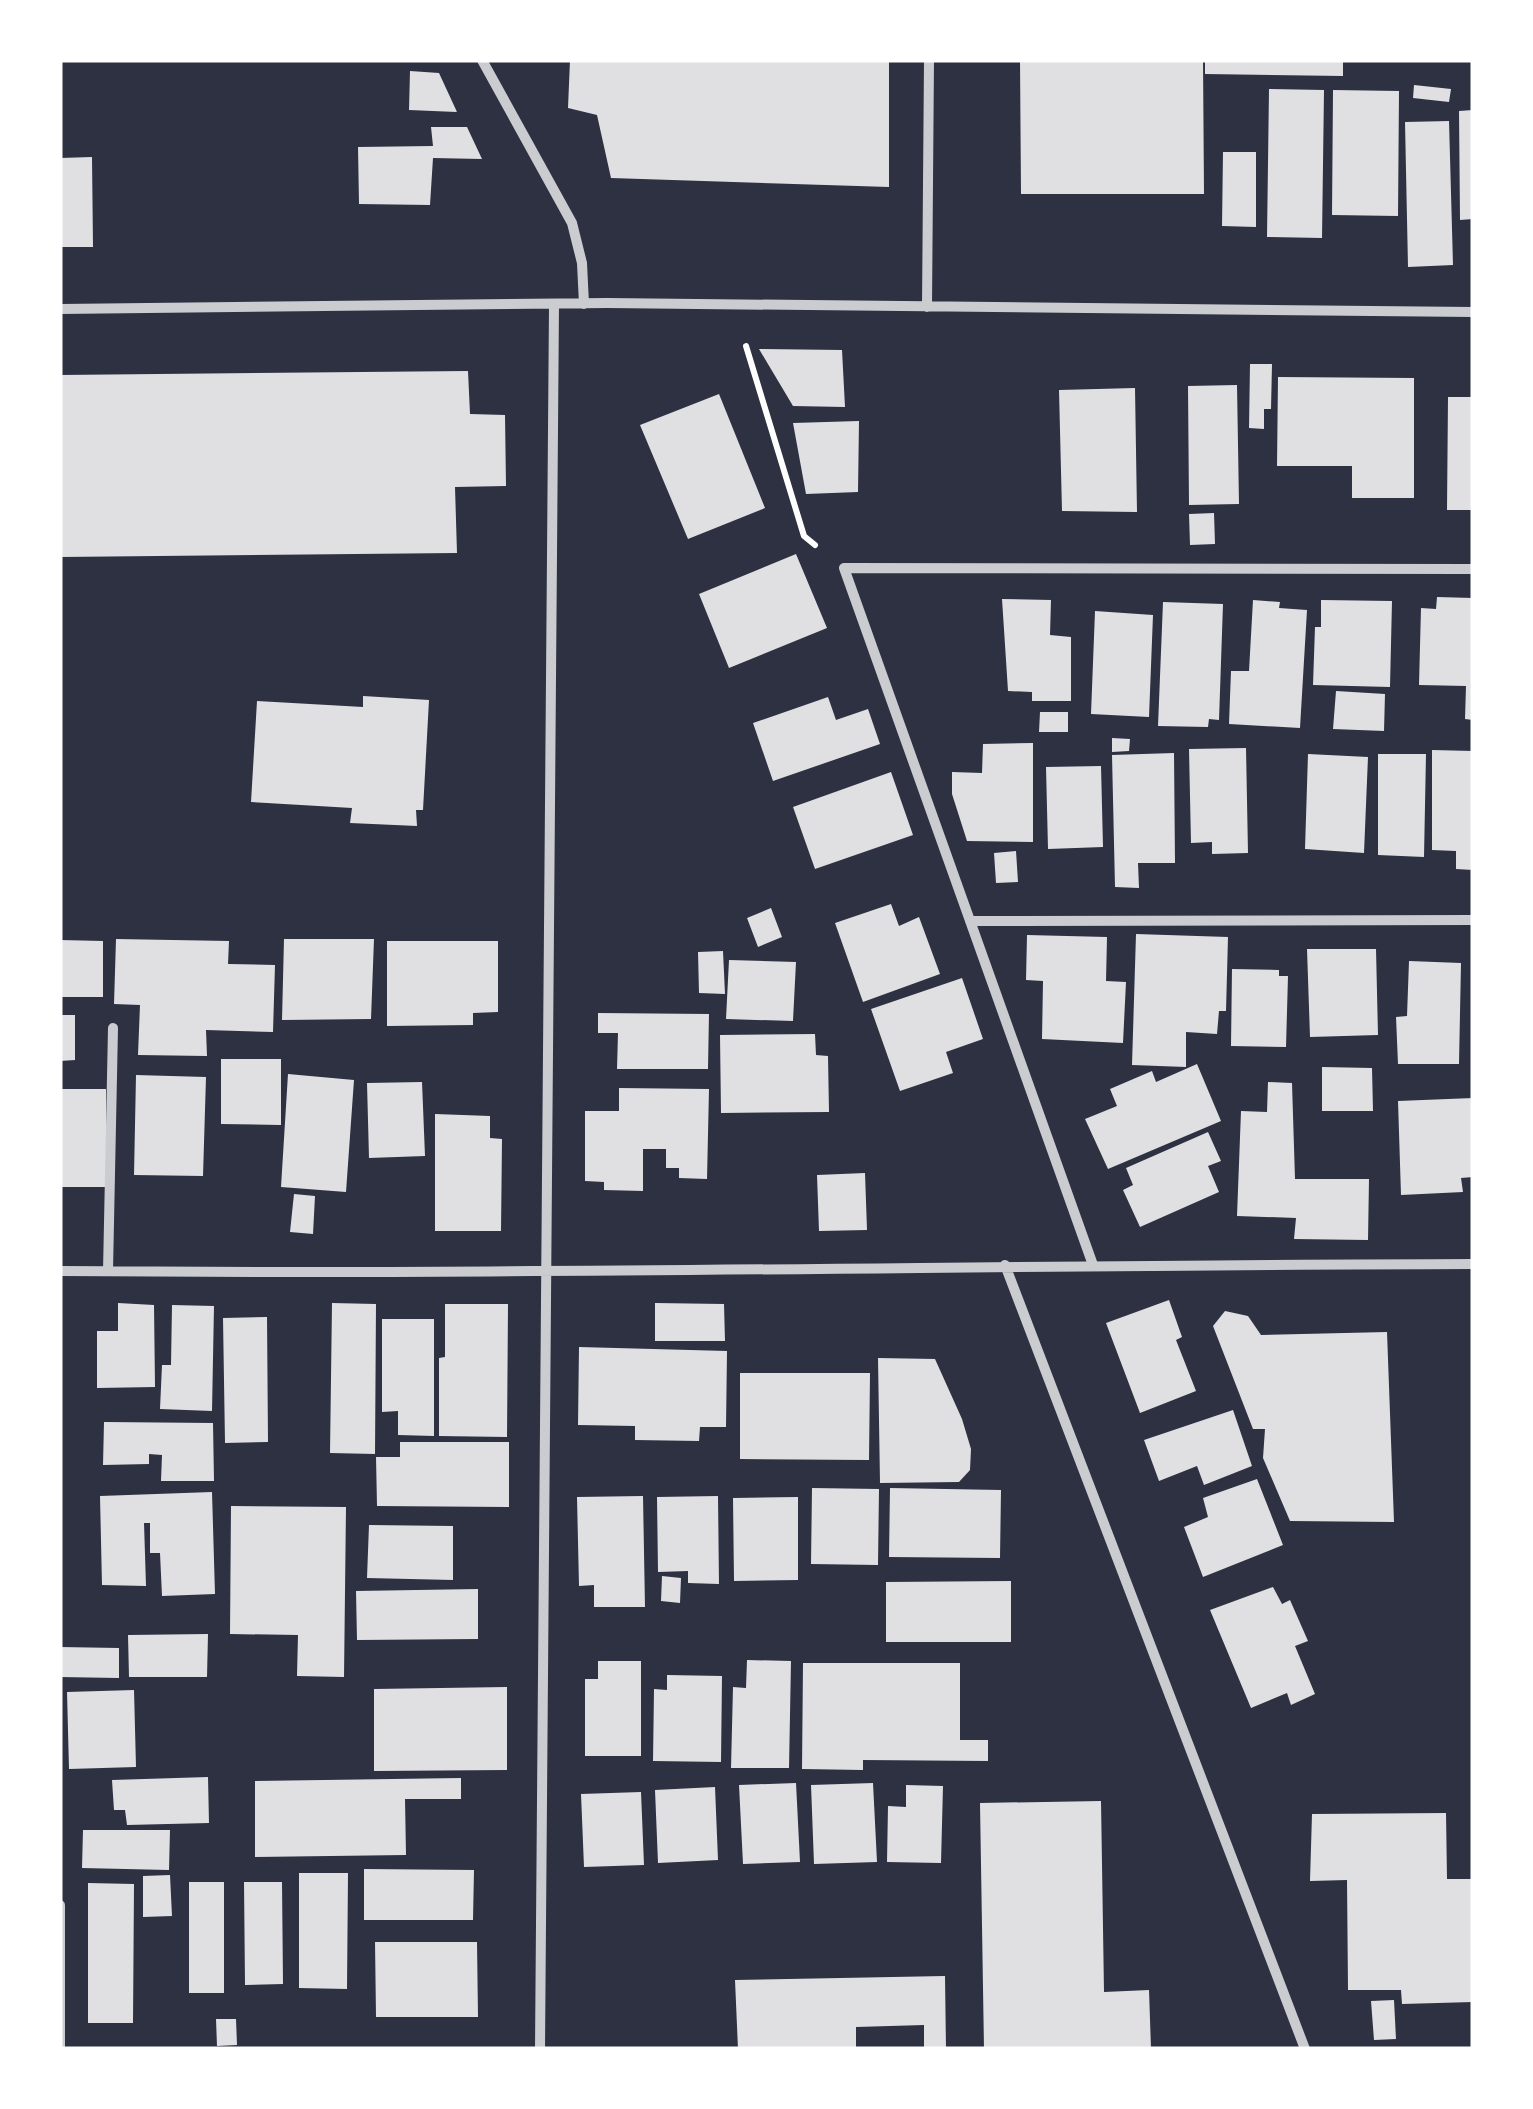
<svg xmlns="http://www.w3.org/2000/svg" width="1533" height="2109" viewBox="0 0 1533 2109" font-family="Ubuntu,sans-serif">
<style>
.building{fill:#e0e0e3}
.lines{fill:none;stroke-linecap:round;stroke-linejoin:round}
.path{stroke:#fff;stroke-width:6}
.minor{stroke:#caccd0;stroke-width:10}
</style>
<rect width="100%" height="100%" fill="#2d3142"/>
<!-- building -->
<path class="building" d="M570 60 889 62V187L611 178 597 115 568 108Z
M1020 60H1203L1204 194H1021Z
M1205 60H1343V76L1205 74Z
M410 71 439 73 457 112 409 110Z
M1414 85 1451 89 1449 102 1413 98Z
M1269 89 1324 90 1322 238 1267 237Z
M1333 90 1399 91 1398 216 1332 215Z
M1473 110V219L1460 220 1459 111Z
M1449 121 1453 265 1408 267 1405 122Z
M431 127H467L482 159 433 158 430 205 359 204 358 147 433 146Z
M1223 152H1256V227L1222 226Z
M92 157 93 247H60V158Z
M759 349 842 350 845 407 793 406Z
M1250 364H1272L1271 409H1264V429L1249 428Z
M468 371 470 414 505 415 506 486 455 487 457 553 60 557V375Z
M1278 377 1414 378V498H1352V466H1277Z
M1237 385 1239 504 1189 505 1188 386Z
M1135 388 1137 512 1062 511 1059 390Z
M719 394 765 508 688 539 640 425Z
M1448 397H1473V510H1447Z
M859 421 858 492 806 494 793 423Z
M1214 513 1215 544 1190 545 1189 514Z
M796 554 827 628 729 668 699 594Z
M1437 597 1473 598V720L1465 719 1466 686 1419 685 1421 608 1436 609Z
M1002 599 1051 600 1050 635 1071 637V701H1032V692L1008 691Z
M1253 600 1280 602 1279 608 1307 610 1300 728 1229 724 1231 671H1249Z
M1321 600 1392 601 1390 687 1313 685 1315 627H1321Z
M1163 602 1223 604 1219 720 1209 719 1208 727 1158 726Z
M1095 611 1153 615 1149 717 1091 714Z
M1336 691 1385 694 1384 731 1333 729Z
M363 696 429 700 423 810H416L417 826 350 823 352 808 251 802 257 701 363 707Z
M828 697 836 720 868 709 880 744 773 781 753 723Z
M1040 712H1068V732H1039Z
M1112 738 1130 739 1129 751 1112 752Z
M1033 743V842L967 841 952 794V772L982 773 983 744Z
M1246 748 1248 853 1212 854V842L1191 843 1189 749Z
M1432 750 1473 751V870L1456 869V851L1432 850Z
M1174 753 1175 863H1138L1139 888 1115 887 1112 755Z
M1308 754 1368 757 1364 853 1305 849Z
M1378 754H1426L1424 857 1378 855Z
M1101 766 1103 847 1048 849 1046 767Z
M891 772 913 835 815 869 793 807Z
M1016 851 1018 882 996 883 994 853Z
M891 904 899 926 919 917 940 974 863 1002 835 923Z
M771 908 782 937 758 947 747 918Z
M1136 934 1228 937 1226 1011H1219L1217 1034 1186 1032V1067L1132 1065Z
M1027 935 1107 937 1106 981 1126 982 1123 1043 1042 1039 1043 981 1026 980Z
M116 939 229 941 228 964 275 965 273 1032 206 1030 207 1056 138 1055 140 1005 114 1004Z
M284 939H374L371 1019 282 1020Z
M60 940 103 941V997H60Z
M387 941H498V1012L473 1013V1025L387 1026Z
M1307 949H1376L1378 1035 1310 1037Z
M723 951 725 994 699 993 698 952Z
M729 960 796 962 793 1021 726 1019Z
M1409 961 1461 963 1459 1064H1398L1396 1017 1407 1016Z
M1232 969 1279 970V976H1288L1286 1047 1231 1046Z
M962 978 983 1039 946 1052 953 1073 900 1091 871 1009Z
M598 1013 709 1014 708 1069H617L618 1033H598Z
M60 1015H75V1060L60 1061Z
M815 1034 816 1055 828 1056 829 1112 721 1113 720 1035Z
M221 1059H281V1125L221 1124Z
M1197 1064 1221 1121 1108 1169 1085 1119 1117 1106 1110 1089 1152 1071 1156 1082Z
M1322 1067 1372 1068 1373 1111H1322Z
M288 1074 354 1080 346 1192 281 1187Z
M136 1075 206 1077 203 1176 134 1175Z
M422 1082 425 1156 369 1158 367 1083Z
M1268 1082 1292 1083 1295 1179H1369L1368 1240 1294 1239 1296 1218 1237 1216 1241 1111 1267 1112Z
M619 1088 709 1089 707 1179 679 1178V1168H666V1149H643V1191L604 1190V1182L585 1181V1111H619Z
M60 1089H106V1187H60Z
M1473 1098V1177L1461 1178 1463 1192 1401 1195 1398 1101Z
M435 1114 490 1116V1138L502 1139 501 1231H435Z
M1208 1132 1221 1161 1208 1166 1219 1192 1140 1227 1123 1190 1133 1185 1126 1168Z
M865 1173 867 1230 819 1231 817 1175Z
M294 1194 315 1196 313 1234 290 1232Z
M1169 1300 1182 1337 1176 1340 1196 1391 1140 1413 1106 1323Z
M118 1303 154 1305 155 1387 97 1388V1331H118Z
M332 1303 376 1304 375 1454 330 1453Z
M655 1303 724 1304 725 1341H655Z
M445 1304H508L507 1437 439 1436V1358L445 1357Z
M172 1305 214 1306 212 1411 160 1409 162 1365H171Z
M1225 1311 1248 1316 1261 1335 1387 1332 1394 1522 1290 1521 1263 1458 1265 1429H1253L1213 1326Z
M267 1317 268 1442 225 1443 223 1318Z
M382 1319H434V1436L398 1435V1411L382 1412Z
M579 1347 727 1351 726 1427H700L699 1441 635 1440V1426L578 1425Z
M878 1358 935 1359 962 1419 971 1449 970 1470 959 1482 880 1483Z
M740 1373H870L869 1460 740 1459Z
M1233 1410 1252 1466 1204 1485 1197 1466 1159 1481 1144 1440Z
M104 1422 213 1423 214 1481H161L162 1455 149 1454V1464L103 1465Z
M400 1442H509V1507L377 1506 376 1457H400Z
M1257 1479 1283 1545 1203 1577 1184 1527 1208 1517 1203 1498Z
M812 1488 879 1489 878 1565 811 1564Z
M890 1488 1001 1490 1000 1558 889 1557Z
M212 1492 215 1594 162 1596 160 1553H150V1523H144L146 1586 102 1585 100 1496Z
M643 1496 645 1607H594V1585L579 1586 577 1497Z
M718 1496 719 1584 688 1583V1571L658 1572 657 1497Z
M798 1497V1580L734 1581 733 1498Z
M231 1506 346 1507 344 1677 297 1676 298 1635 230 1634Z
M369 1525 453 1526V1580L367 1578Z
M662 1576 681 1578 680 1603 661 1601Z
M1011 1581V1642H886V1582Z
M1273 1587 1282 1604 1290 1600 1308 1641 1295 1646 1315 1694 1291 1705 1287 1693 1251 1708 1210 1610Z
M478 1589V1639L357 1640 356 1591Z
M208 1634 207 1677H129L128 1635Z
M60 1647 119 1648V1678L60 1677Z
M747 1660 791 1661 789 1768H731L733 1687 746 1688Z
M598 1661H641V1756H585V1679H598Z
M803 1663H960V1740H988V1761L863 1760V1770L802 1769Z
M667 1675 722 1676 721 1762 653 1761 654 1689 667 1690Z
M507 1687V1770L374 1771V1689Z
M134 1690 136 1767 69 1769 67 1692Z
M208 1777 209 1823 127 1825 125 1810H114L112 1780Z
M461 1778V1799H405L406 1855 255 1857V1781Z
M796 1783 800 1862 743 1864 739 1785Z
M873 1783 877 1862 814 1864 811 1785Z
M906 1785 943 1786 941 1863 887 1862 888 1806 906 1807Z
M715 1787 718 1860 658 1863 655 1790Z
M641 1792 644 1865 584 1867 581 1794Z
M1101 1801 1104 1992 1149 1990 1151 2049H984L980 1803Z
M1446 1813 1447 1879H1473V2002L1402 2004 1401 1990H1348L1347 1880 1310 1881 1312 1814Z
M83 1830H170L169 1870 82 1868Z
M364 1869 474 1870 473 1920H364Z
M299 1873H348L347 1989 299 1988Z
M170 1875 172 1916 143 1917V1876Z
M189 1882H224V1993H189Z
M244 1882H282L283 1984 245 1985Z
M88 1883 134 1884 133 2023H88Z
M375 1942H477L478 2017H376Z
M945 1976 946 2049H924V2025L856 2027V2049H738L735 1980Z
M1394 2000 1396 2039 1374 2040 1371 2001Z
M216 2019H236L237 2045 217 2046Z"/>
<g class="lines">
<!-- path -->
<path class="path" d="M746 346 804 536 815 545"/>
<!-- minor -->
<path class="minor" d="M482 60 572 223 582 263 584 304
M927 307 929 60
M60 309 607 303 1473 312
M970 921 1473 920
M1005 1265 1305 2049
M1093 1265 844 568 1473 569
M60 1271C531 1275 1002 1265 1473 1264
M108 1271 113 1028
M60 1905V2049
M540 2049 554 305"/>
</g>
<!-- border -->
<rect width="1533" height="2109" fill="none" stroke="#ffffff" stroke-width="125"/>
</svg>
